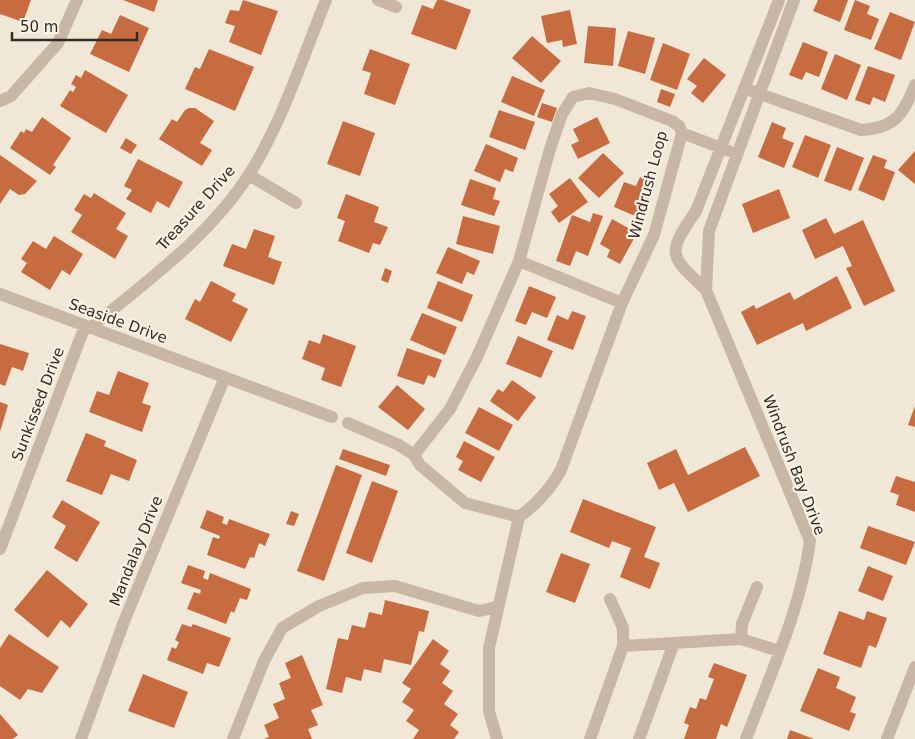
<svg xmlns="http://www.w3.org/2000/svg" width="915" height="739" viewBox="0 0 915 739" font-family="'DejaVu Sans',sans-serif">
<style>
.building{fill:#c66c40}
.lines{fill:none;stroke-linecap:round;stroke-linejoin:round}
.minor{stroke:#c8b7a4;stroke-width:12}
.labels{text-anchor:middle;stroke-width:4.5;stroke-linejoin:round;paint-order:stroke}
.street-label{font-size:15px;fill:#342b25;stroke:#f9f1e3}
</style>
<rect width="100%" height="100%" fill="#f1e7d7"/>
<!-- building -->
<path class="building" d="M0 0H31L23 22 0 14Z
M123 0H158L154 12Z
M243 0 278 11 261 55 229 42 235 26 225 23 230 10 239 11Z
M437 0H443L471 10 456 50 411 34 422 5 433 9Z
M818 0H848L840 22 813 11Z
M855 0 870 6 867 14 879 19 871 40 844 30Z
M570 10 577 44 563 47 562 40 547 43 541 16Z
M890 12 915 22 901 60 874 49Z
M120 15 149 28 129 72 90 54 102 30 111 34Z
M588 26 616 28 613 66 584 63Z
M628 31 655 38 645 74 618 66Z
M532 36 561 61 541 83 512 58Z
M803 42 828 52 819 77 806 72 802 80 789 75Z
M663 43 690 54 677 90 650 80Z
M209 49 254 67 235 111 185 89 195 67 200 69Z
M370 49 410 64 395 105 364 94 371 73 362 70Z
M835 54 861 65 847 100 821 89Z
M704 58 726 75 703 103 691 93 697 86 687 79Z
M868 66 895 75 885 102 873 97 870 105 855 100Z
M85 70 128 95 106 133 60 106 70 90 73 92 76 87 71 84 76 75 81 78Z
M512 76 545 90 534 116 501 102Z
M661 89 675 94 670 107 657 102Z
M542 103 557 108 552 122 537 117Z
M189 108H195L214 121 200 143 212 150 202 166 159 139 172 119 177 122 185 110Z
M499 110 535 122 525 150 489 137Z
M42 117 71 138 53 165 56 167 50 175 10 148 21 131 24 133 26 129 32 132Z
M597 117 610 143 578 159 571 145 579 141 573 129Z
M343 121 375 133 360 176 327 164Z
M772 122 786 128 782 138 794 143 784 168 758 157Z
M805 135 831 145 818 178 792 167Z
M126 138 137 145 131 154 120 148Z
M486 144 518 158 513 172 505 169 500 182 474 171Z
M837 147 864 158 851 191 824 181Z
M915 151V184L898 170Z
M603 153 624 173 599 198 578 178Z
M0 155 37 181 25 194 19 195 10 189 0 204Z
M873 155 887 160 884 168 895 172 884 201 858 190Z
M138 159 183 182 169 208 157 201 151 213 126 199 132 190 124 186Z
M640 177 654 183 640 218 614 207 624 182 636 186Z
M570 178 588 202 559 223 551 212 558 206 549 194Z
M470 179 496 188 493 199 500 201 494 216 461 205Z
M779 189 790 218 753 233 742 204Z
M94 193 126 213 116 229 128 236 115 259 71 232 82 215 74 210 84 194 91 198Z
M346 194 379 207 374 222 388 227 380 245 373 243 369 253 338 241 345 221 337 218Z
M593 213 603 216 588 256 576 251 570 266 556 261 572 215 590 222Z
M463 216 500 226 493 254 456 244Z
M826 218 834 234 863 220 895 291 864 306 846 268 852 266 843 246 815 259 802 230Z
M612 219 637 233 620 264 607 257 610 250 600 244Z
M254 229 275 236 268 257 282 262 274 285 223 266 232 244 246 249Z
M54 236 83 254 70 275 62 270 50 290 21 272 27 263 21 259 33 241 46 249Z
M448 247 480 261 474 275 467 272 462 284 436 273Z
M385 268 392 271 388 283 381 280Z
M837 276 852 308 806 331 803 323 757 345 741 312 754 305 756 309 790 292 794 300Z
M211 281 236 294 232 301 248 309 231 342 185 319 195 299 200 302Z
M438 281 473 295 462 322 427 308Z
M529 286 556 297 547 318 532 312 526 325 515 321Z
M572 311 586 316 573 350 547 340 557 315 568 320Z
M422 313 457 327 445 355 410 340Z
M323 334 356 346 341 387 321 380 325 368 302 359 309 340 320 344Z
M518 336 553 351 541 378 506 364Z
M0 344 29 353 23 371 12 367 5 386 0 384Z
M407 348 442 360 435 378 428 375 424 385 397 376Z
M118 371 149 383 142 403 151 406 142 432 89 412 97 391 109 395Z
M512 380 536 397 518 421 490 401 498 389 503 392Z
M397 385 425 409 408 430 378 407Z
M0 402 8 405 0 432Z
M915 406V427L908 425Z
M479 407 513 425 499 451 465 433Z
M86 433 106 441 104 446 137 460 129 481 111 474 102 495 66 481Z
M464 441 495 457 481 482 458 470 463 461 456 457Z
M745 447 760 476 688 512 674 483 659 490 647 463 676 449 688 475Z
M343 449 390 465 386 476 339 459Z
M336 465 362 475 324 581 297 571Z
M896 476 915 482V512L896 505 899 495 890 492Z
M372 481 398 491 372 563 346 553Z
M583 499 656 527 644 557 660 563 650 589 620 577 631 548 612 541 609 548 570 532Z
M62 500 100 522 77 562 54 548 66 526 52 517Z
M207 510 224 517 222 523 227 525 229 519 270 534 265 546 259 543 254 558 250 557 245 569 207 555 213 537 219 539 220 536 200 528Z
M291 511 299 514 294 526 286 524Z
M868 526 915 542 906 565 860 548Z
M561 553 590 564 575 603 546 592Z
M188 565 205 571 203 578 208 580 210 573 251 589 247 600 240 598 234 613 231 611 226 624 187 609 194 592 200 594 201 590 181 583Z
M868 566 893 576 883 601 858 591Z
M47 570 88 604 70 628 61 620 48 638 14 610Z
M385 600 429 611 424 632 419 631 411 665 384 659 381 673 364 669 361 681 346 677 342 693 326 689 338 638 348 640 352 625 365 628 369 612 382 615Z
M839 611 864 620 867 611 887 618 876 648 869 645 861 668 823 654Z
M182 624 191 627 193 624 231 638 219 667 207 663 203 674 167 660 172 647 176 649 179 642 175 640Z
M9 634 59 667 42 693 28 689 20 700 0 686V648Z
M433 639 449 651 440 664 450 671 442 683 453 691 444 704 458 714 450 725 459 732 454 739H413L419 730 406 721 414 710 402 702 411 689 402 683Z
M302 655 323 705 311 710 318 725 308 729 312 739H264L269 737 264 725 279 718 273 704 285 699 279 683 291 678 285 663Z
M714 663 747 675 727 727 721 724 716 739H684L689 725 684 723 690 707 696 709 700 698 706 700 714 679 708 677Z
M818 668 840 677 836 688 856 697 850 712 856 714 849 731 800 711Z
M143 674 188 692 174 728 128 711Z
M0 714 18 735 13 739H0Z
M790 730 814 739H787Z"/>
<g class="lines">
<!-- minor -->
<path class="minor" d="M378 0 396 7
M752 91 861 130C895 128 903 115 915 85
M0 101 11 96 58 43 77 0
M682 133 729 151
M249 175 296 203
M519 261 622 303
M706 290 709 231 794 0
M0 294 332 417
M90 328C147 281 210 236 250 173 283 120 303 57 326 0
M348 423 399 445 414 455 420 465 465 503 519 517C537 504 550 490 561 470L622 303 654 235 682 133 679 126 672 121 615 99 589 93 573 97 562 114 550 149 519 261 477 357 450 409 414 455
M0 549 85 326
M610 599 623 628V646
M741 639 742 624 757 587
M81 739 125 619 225 377
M233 739 264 661 282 628 319 606 363 588 395 586 479 611 497 607
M497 739 489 711V648L519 517
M590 739 623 646 741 639 779 651
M639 739 674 643
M746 739C770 675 801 609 810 541L706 290C669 255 666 255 696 211L779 0
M887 739 915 667"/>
</g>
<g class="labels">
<!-- street labels -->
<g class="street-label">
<text transform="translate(648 185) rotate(-75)" y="5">Windrush Loop</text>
<text transform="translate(196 208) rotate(-48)" y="5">Treasure Drive</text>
<text transform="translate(118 321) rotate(20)" y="5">Seaside Drive</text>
<text transform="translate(38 404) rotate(-69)" y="5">Sunkissed Drive</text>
<text transform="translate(794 465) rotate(69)" y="5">Windrush Bay Drive</text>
<text transform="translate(136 551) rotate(-68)" y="5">Mandalay Drive</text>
</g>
</g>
<!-- scale -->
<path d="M12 32v8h125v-8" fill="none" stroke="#342b25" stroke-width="2.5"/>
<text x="20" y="32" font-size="15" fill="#342b25" stroke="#f9f1e3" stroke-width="4" paint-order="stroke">50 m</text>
</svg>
